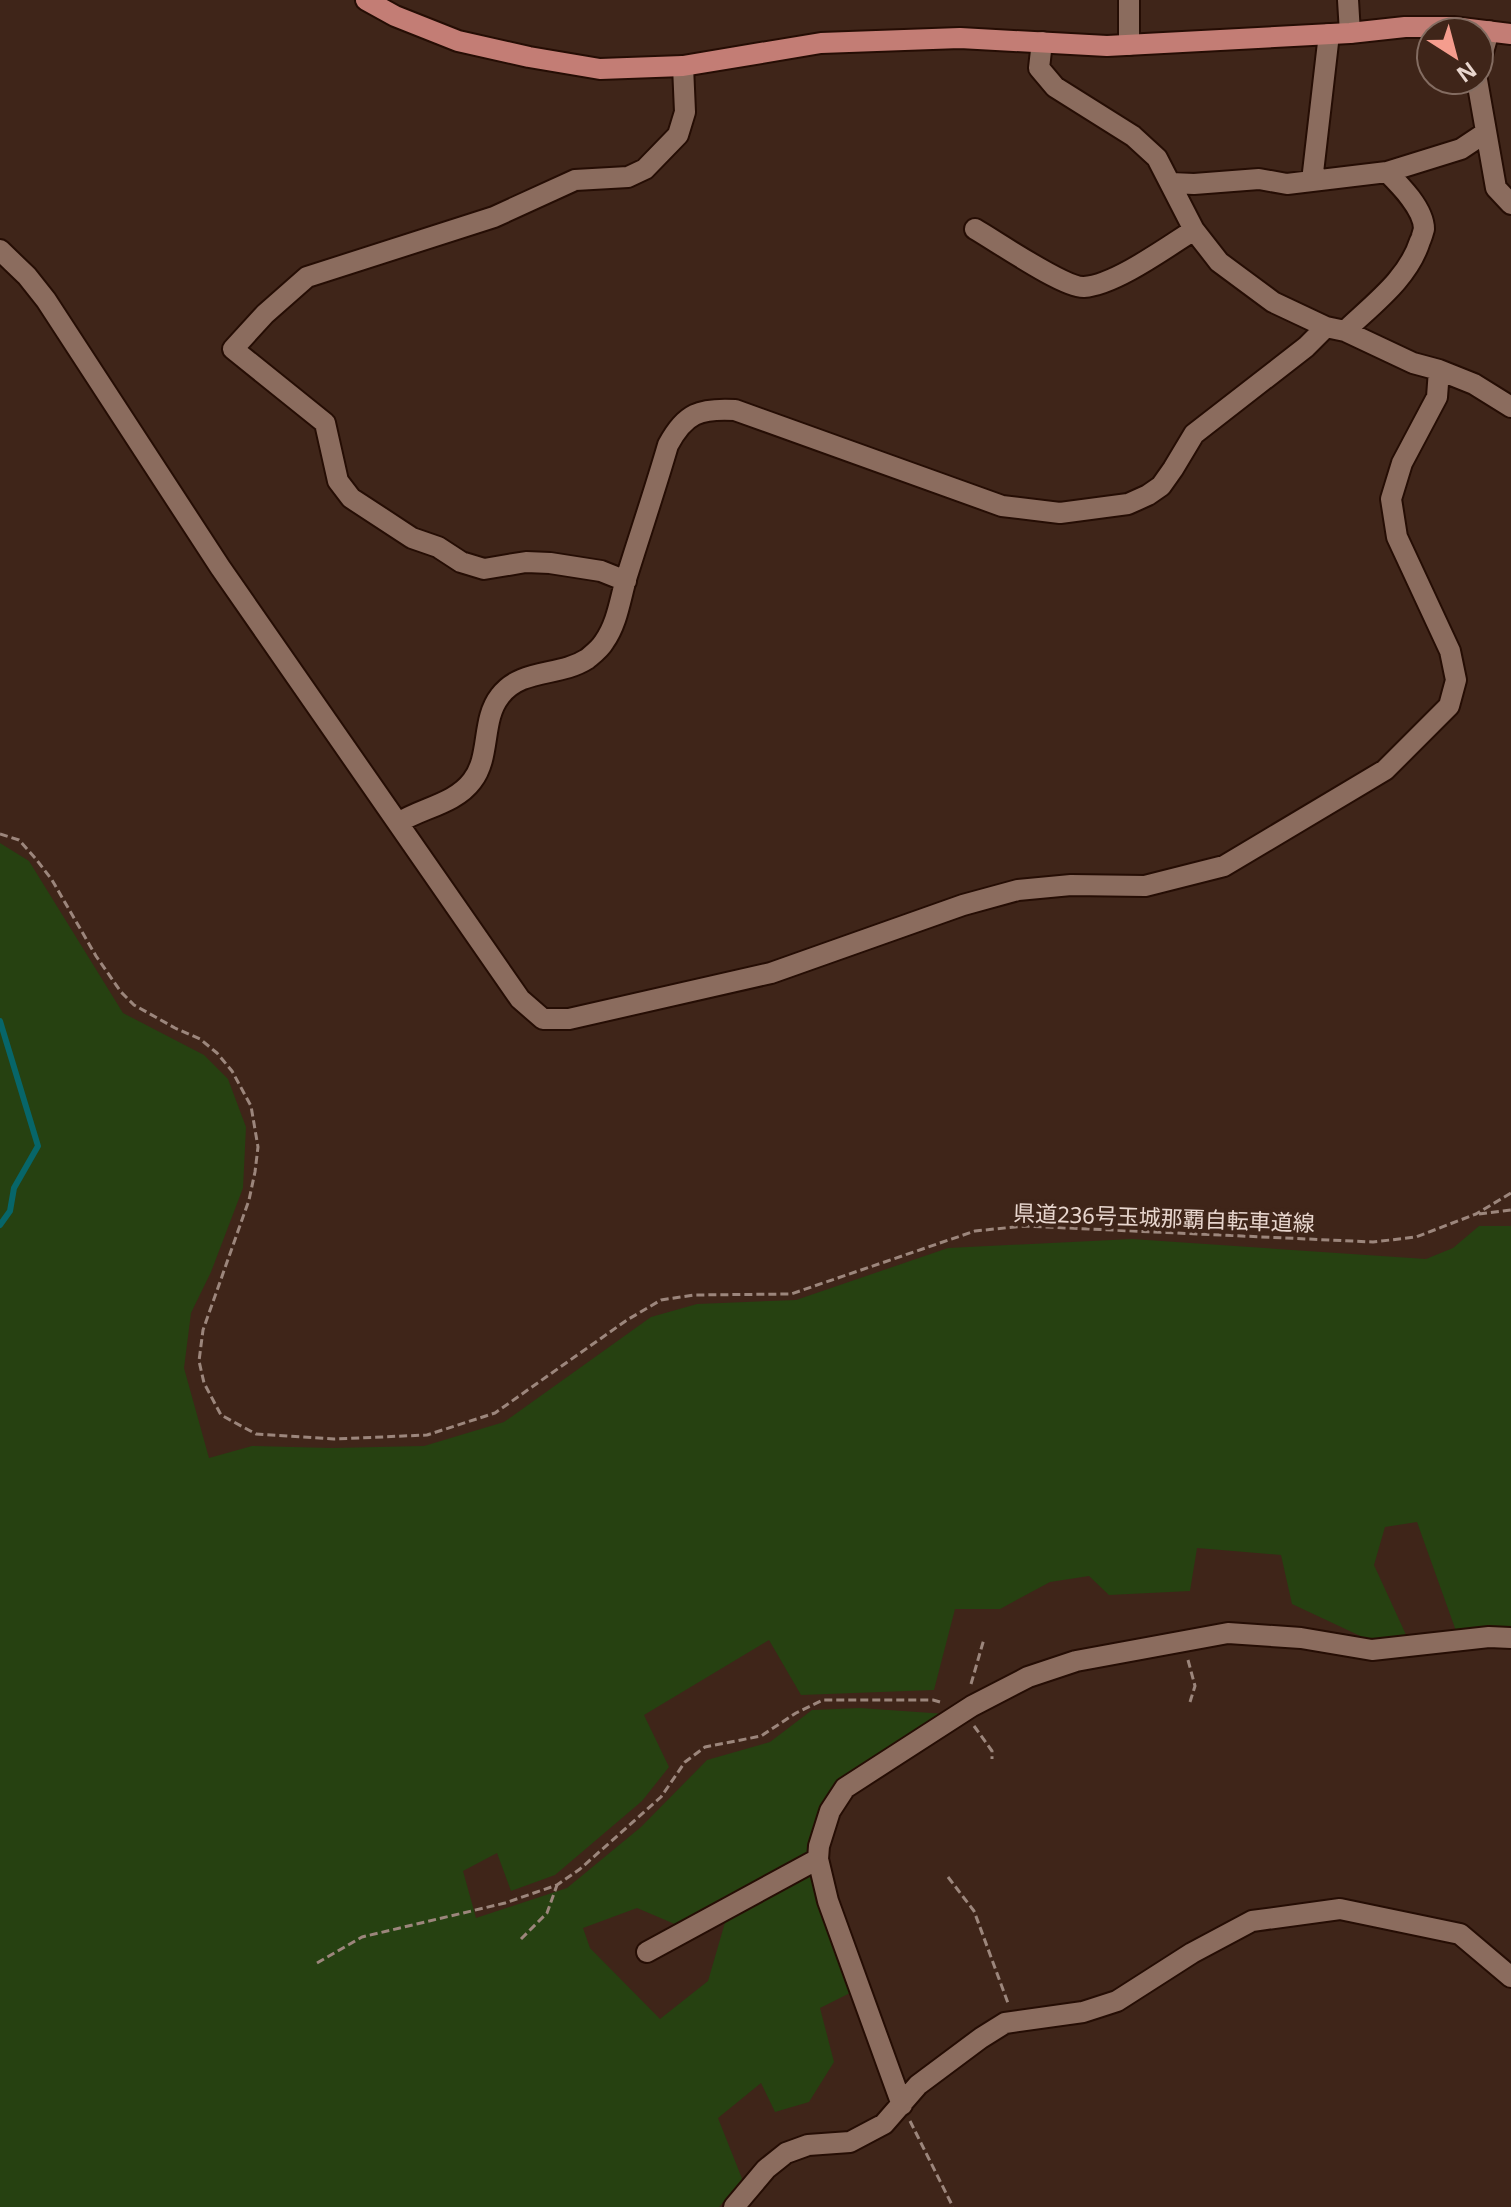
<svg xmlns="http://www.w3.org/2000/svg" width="1511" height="2207" viewBox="0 0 1511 2207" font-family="'Noto Sans','Noto Sans JP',sans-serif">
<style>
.green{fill:#264111}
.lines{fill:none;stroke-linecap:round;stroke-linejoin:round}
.stream{stroke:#076669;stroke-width:6}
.minor-casing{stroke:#250d04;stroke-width:24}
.major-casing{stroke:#250d04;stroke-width:24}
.path{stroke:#9c867c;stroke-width:3;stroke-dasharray:8 4;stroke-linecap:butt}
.minor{stroke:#8b6c5e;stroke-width:20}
.major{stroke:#c37d75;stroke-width:20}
.labels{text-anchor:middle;stroke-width:8;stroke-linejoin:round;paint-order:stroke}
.street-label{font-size:22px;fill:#e8d6ce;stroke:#3f2519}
</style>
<rect width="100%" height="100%" fill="#3f2519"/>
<!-- green -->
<path class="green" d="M0 843 29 861 123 1013 204 1055 228 1079 246 1127 243 1188 211 1272 191 1313 184 1368 209 1458 252 1446 332 1448 424 1446 504 1422 651 1317 697 1304 796 1300 948 1248 1132 1239 1426 1259 1453 1248 1479 1226H1511V1631H1456L1417 1522 1385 1527 1374 1565 1407 1637 1371 1641 1292 1604 1281 1555 1197 1548 1190 1591 1109 1595 1089 1576 1050 1582 1000 1609H955L934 1690 801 1695 769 1640 644 1715 669 1767 642 1801 555 1875 511 1891 497 1853 463 1871 476 1918 567 1888 641 1827 707 1760 770 1742 812 1710 860 1708 946 1714 838 1781 824 1804 806 1854 677 1925 637 1908 583 1928 590 1948 660 2019 708 1981 726 1919 812 1872 850 1993 820 2008 834 2062 809 2102 775 2112 761 2083 718 2118 743 2181 719 2207H0Z"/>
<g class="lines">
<!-- stream -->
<path class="stream" d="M0 1021 38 1146 14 1188 10 1211 0 1225"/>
<!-- minor casing -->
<g class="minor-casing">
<path id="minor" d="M1348 0 1350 33
M1129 45V0
M1479 66 1489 31
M1477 80 1496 188 1511 204
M1312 181 1329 34
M1171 183 1194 184 1259 179 1287 184 1387 172 1461 149 1485 133
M975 229C996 241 1064 288 1084 287 1115 285 1167 247 1194 230
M0 250 27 276 46 300 220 567 520 999 543 1019H569L771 973 963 905 1018 890 1071 885 1145 886 1224 866 1385 770 1449 706 1456 680 1450 651 1397 537 1391 499 1402 463 1437 397 1439 370 1413 363 1345 331 1326 327 1273 302 1219 262 1194 230 1157 158 1133 136 1055 87 1039 68 1042 42
M1345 331C1373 304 1408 279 1420 241 1421 240 1424 229 1424 229 1424 209 1400 185 1387 172
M1439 370 1474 384 1511 407
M626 581 601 571 550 563 526 562 484 569 461 562 438 547 412 538 351 498 338 481 325 423 233 349 265 314 307 277 494 217 575 180 628 177 645 169 678 135 685 112 683 66
M398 823C421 808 455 804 472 781 491 757 481 720 500 696 521 668 559 677 587 659 593 654 600 649 604 642 617 624 620 600 626 579 640 534 655 490 668 445 685 413 700 408 735 410L1002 506 1060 513 1128 504 1148 495 1161 486 1173 469 1194 434 1306 347 1326 327
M647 1952 818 1859
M902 2105 828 1901 818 1859 819 1846 830 1811 845 1788 972 1706 1028 1677 1076 1661 1228 1633 1301 1638 1372 1650 1489 1637 1511 1638
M734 2207 766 2169 786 2153 808 2145 850 2142 884 2124 918 2085 981 2038 1005 2023 1083 2012 1117 2001 1192 1953 1252 1921 1340 1909 1460 1934 1511 1977"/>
</g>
<!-- major casing -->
<g class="major-casing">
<path id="major" d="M366 0 395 16 458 41 529 57 600 69 683 66 821 43 960 38 1107 46 1350 33 1405 27H1453L1511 34"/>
</g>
<!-- path -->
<path class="path" d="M0 834 19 840 36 859 52 880 96 956 121 992 134 1005 175 1028 200 1039 217 1053 232 1071 251 1106 258 1147 255 1172 249 1200 203 1330 199 1361 204 1383 221 1415 256 1434 334 1439 427 1435 495 1413 627 1320 661 1300 694 1295 791 1294 975 1231 1024 1226 1373 1242 1416 1237 1476 1214 1511 1193
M1479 1214 1511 1210
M1188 1660 1195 1686 1190 1702
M971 1684 984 1639
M974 1726 992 1751V1759
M948 1877 974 1911 1008 2003
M521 1939 547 1913 557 1885
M317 1963 362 1937 505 1903 557 1885 580 1869 661 1797 685 1762 705 1747 761 1736 796 1713 823 1700H933L940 1702
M910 2121 953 2207"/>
<!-- minor -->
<use href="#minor" class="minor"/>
<!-- major -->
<use href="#major" class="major"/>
</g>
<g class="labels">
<!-- street labels -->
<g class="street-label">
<text transform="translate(1164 1218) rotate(2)" y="8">県道236号玉城那覇自転車道線</text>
</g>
</g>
<!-- north arrow -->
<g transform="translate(1455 56) rotate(144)"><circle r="38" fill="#3f2519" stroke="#836c61" stroke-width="2"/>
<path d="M0-6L14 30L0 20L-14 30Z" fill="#f59d8e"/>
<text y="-12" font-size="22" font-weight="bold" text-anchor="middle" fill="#e8d6ce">N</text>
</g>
</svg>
